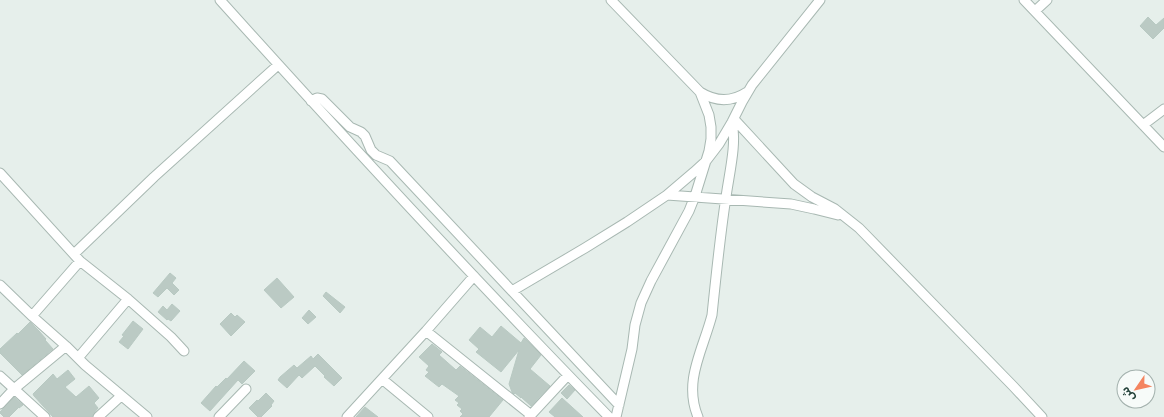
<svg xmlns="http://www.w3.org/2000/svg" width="1164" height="417" viewBox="0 0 1164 417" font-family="'Noto Sans','Noto Sans Arabic',sans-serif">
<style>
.building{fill:#bbcac4;stroke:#b8c9c2}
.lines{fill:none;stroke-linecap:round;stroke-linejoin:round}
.street-casing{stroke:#a8b8b2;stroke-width:11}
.street{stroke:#fff;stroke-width:9}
</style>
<rect width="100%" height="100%" fill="#e6efeb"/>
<!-- building -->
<path class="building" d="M1148 17 1156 25 1164 18V28L1153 39 1140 26Z
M170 273 176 278 172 283 179 290 174 295 167 288 158 297 153 293Z
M277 278 294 297 281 308 264 290Z
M326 292 345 307 340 313 323 296Z
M172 304 180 311 171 321 168 319 167 320 158 312 163 306 167 310Z
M309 310 316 317 308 324 302 318Z
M231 313 235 317 237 315 245 322 231 336 220 324Z
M133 321 143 329 128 349 119 342 124 336 122 335Z
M30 322 39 331 46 339 45 340 53 349 22 375 0 353V349L17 333 18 334Z
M501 326 521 343 524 338 541 355 530 369 550 386 531 406 521 397V398L515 393 514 394 512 392 509 384 519 350 501 372 476 352 479 349 469 340 480 327 492 337Z
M432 344 442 352 439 355 456 370 460 366 503 400 489 417H460L463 414 460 411 462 409 457 405 459 403 455 400 459 396 442 384 439 387 425 376 429 372 426 370 429 366 419 357Z
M318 354 342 378 334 386 324 377 325 376 315 366 302 378 299 375 287 388 278 380 280 377 294 365 297 368 311 356 313 359Z
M244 361 255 371 242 384 238 380 210 411 201 403 216 386 217 387 226 378 227 379Z
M68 370 75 379 65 387 76 397 89 386 99 398 94 403 98 408 94 413 92 417H53L34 396 33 394 53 374 57 379Z
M569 385 575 390 567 399 561 393Z
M266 393 274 401 271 405 272 406 261 417H258L249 408 257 400 258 401Z
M14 397 23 405 19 408V407L9 417H4L0 413V412Z
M562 398 583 417H555L549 412Z
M365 407 378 417H356Z"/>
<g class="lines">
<!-- street casing -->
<g class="street-casing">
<path id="street" d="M220 0C347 141 476 281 609 417
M611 0 700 92C716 102 732 102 747 92
M1024 0 1164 147
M1035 11 1047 0
M311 101 317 98 322 99 350 127 361 132 365 136 371 150 376 155 390 161 619 405
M734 119 794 184 812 197 835 209 859 228 1013 386 1042 417
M1143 125 1164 109
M0 173 80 261 128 299 171 337 184 351
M667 195 791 204 814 209 838 215
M74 254 154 177 278 65
M0 285 32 316 66 346 85 365 147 417
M512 291 585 248 627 222 667 195 694 172 706 161 719 144 732 122 742 102 752 85 820 0
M32 316 80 261
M426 331 531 415
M78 358 128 299
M0 376 45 417
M382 379 428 417
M0 404 14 389 66 346
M98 417 121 396
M219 417 246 389
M347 417 426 331 474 276
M529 417 568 375
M616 417 632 349 635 325 641 303 651 281 689 211 695 196 709 151 711 139V127L709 115 700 92
M698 417C683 381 703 350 712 315 716 276 720 236 726 197 729 174 737 144 732 122"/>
</g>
<!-- street -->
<use href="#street" class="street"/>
</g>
<!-- north arrow -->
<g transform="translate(1136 389) rotate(236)"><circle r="19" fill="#f7fbf9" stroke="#a3b1ad"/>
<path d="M0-3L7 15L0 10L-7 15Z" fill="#f4845f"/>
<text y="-6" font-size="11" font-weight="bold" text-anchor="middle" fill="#24423a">ش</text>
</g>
</svg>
